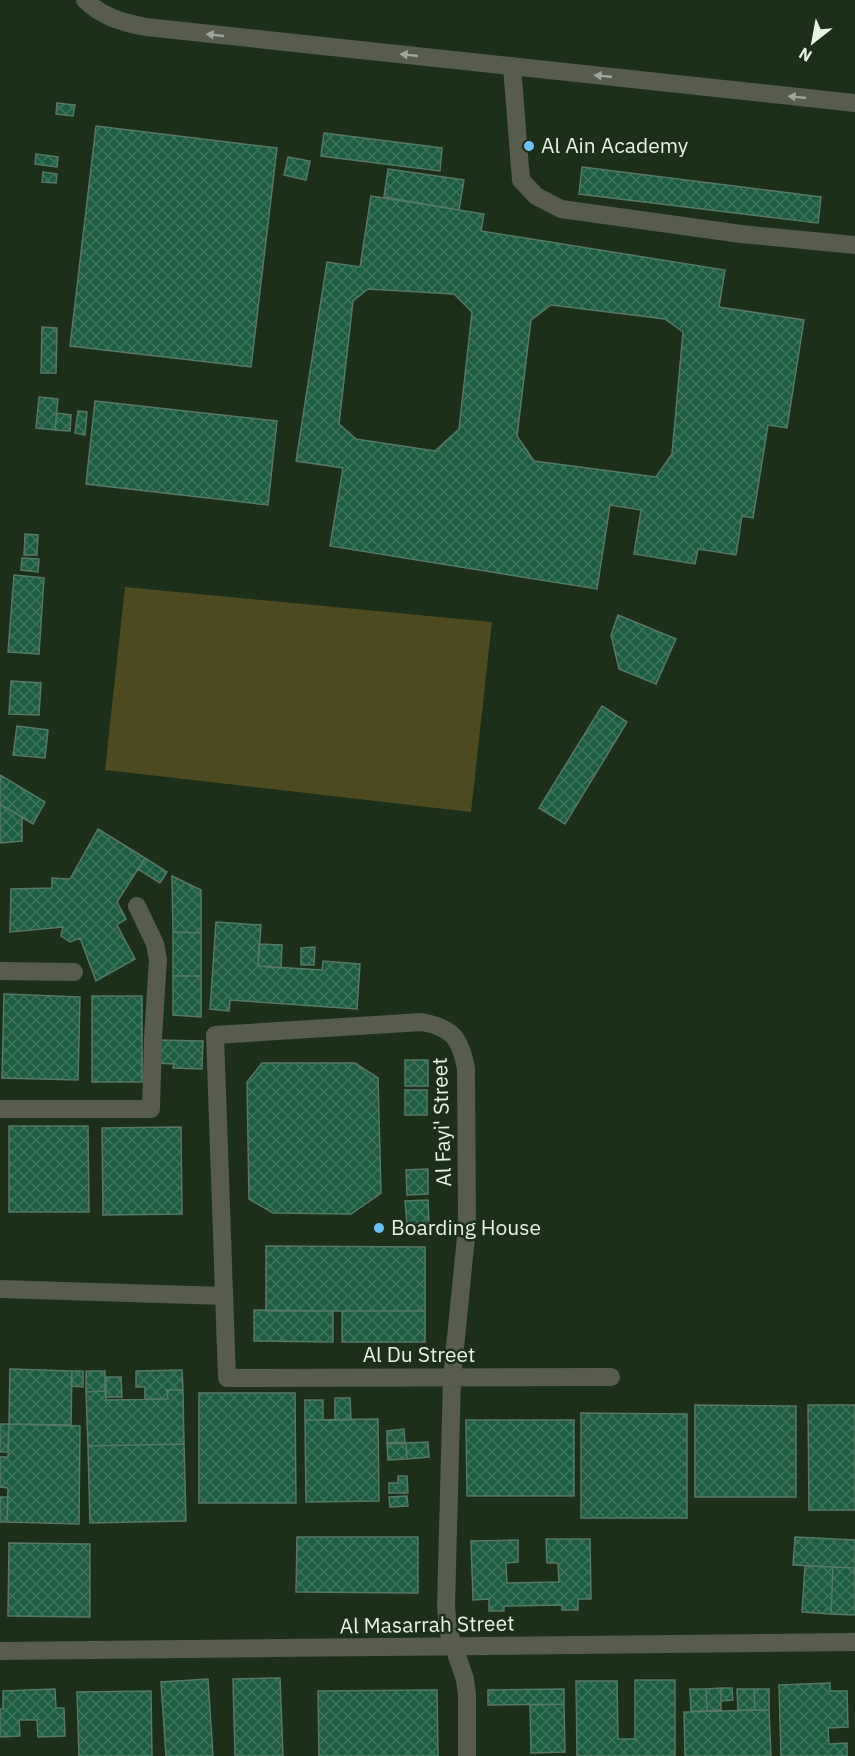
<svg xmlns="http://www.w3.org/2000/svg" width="855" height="1756" viewBox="0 0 855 1756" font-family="'IBM Plex Sans',sans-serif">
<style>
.pitch{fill:#4d4a1f}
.building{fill:url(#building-cross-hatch);stroke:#577866;stroke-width:1.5;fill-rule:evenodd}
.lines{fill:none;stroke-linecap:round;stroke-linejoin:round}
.minor{stroke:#575c4f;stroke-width:18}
.oneway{fill:#9ea89a}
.poi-dot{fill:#6ec2f3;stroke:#1b2f19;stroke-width:2}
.labels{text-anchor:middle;stroke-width:5;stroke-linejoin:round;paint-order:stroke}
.poi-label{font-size:21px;fill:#e6f3e5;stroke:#1b2f19;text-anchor:start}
.street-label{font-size:21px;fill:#e6f3e5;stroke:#1b2f19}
</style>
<defs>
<pattern id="building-cross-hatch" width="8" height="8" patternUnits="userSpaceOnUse" patternTransform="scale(1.5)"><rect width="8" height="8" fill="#1d5c41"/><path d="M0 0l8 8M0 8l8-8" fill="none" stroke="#3e745c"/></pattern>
</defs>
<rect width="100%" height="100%" fill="#1b2f19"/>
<!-- pitch -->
<path class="pitch" d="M125 587 492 622 471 812 105 770Z"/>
<!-- building -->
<path class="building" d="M57 103 75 105 73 116 56 114Z
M96 126 277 148 251 367 70 346Z
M324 133 442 148 440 171 321 156Z
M36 154 58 157 57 167 35 164Z
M288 157 310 161 306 180 284 175Z
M582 167 821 197 818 223 579 194Z
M388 169 464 180 459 210 384 197Z
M43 172 57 174 56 183 42 182Z
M371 196 484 214 481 231 725 270 719 307 804 320 787 428 768 425 753 518 742 516 736 555 698 549 695 564 634 554 641 510 610 505 597 589 330 546 343 468 296 461 327 262 360 267ZM368 289 454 294 472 312 459 429 435 451 356 439 339 424 353 301ZM551 305 665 319 683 332 672 454 656 477 534 461 517 436 531 320Z
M42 327 57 328 56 373H41Z
M39 397 58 399 55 430 36 428Z
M95 401 277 421 268 505 86 484Z
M78 411 87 412 85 435 75 433Z
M57 413 71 415 70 431 55 430Z
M25 534 38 535 37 555H24Z
M22 558 39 559 38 572 21 570Z
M14 575 44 578 39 654 8 652Z
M618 615 676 639 656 684 619 669 611 635Z
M11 681 41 683 39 715 9 714Z
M602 706 627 722 565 824 539 808Z
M17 726 48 730 45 758 13 755Z
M0 775 45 802 33 824 0 804Z
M0 804 22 817V841L0 843Z
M98 829 145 858 117 902 126 919 117 925 135 959 96 981 80 938 70 942 61 936 63 927 10 932 11 889 52 888V878L70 879Z
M145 858 167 872 160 883 138 869Z
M172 876 201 890V933L173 932Z
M216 922 261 925 258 966 322 970 323 961 360 964 357 1009 230 1000 229 1011 210 1009Z
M173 932 201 933V976H173Z
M259 944 282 945 281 968 258 966Z
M315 947 314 965H301V948Z
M173 976H201V1017L173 1015Z
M4 994 80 997 78 1080 2 1078Z
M92 996H142V1082H92Z
M158 1040 203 1041 202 1069 173 1068 174 1064 157 1063Z
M405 1060H428V1086H405Z
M262 1063H355L378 1078 381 1193 351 1214 273 1213 249 1199 247 1082Z
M405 1090H427V1115H405Z
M9 1126H88L89 1212H9Z
M181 1127 182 1214 103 1215 102 1128Z
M428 1169V1194L407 1195 406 1170Z
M428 1200 429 1223 407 1224 405 1201Z
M266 1246 425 1247V1311H266Z
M254 1310 333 1311V1342L254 1341Z
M342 1311H425V1342H342Z
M10 1369 72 1371 71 1425 9 1424Z
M182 1370 183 1390H167L168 1399H145V1387H136V1371Z
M72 1371H83V1387L71 1386Z
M86 1371H105V1391L86 1392Z
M106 1377H121L122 1397H106Z
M167 1390H183L184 1444 88 1446 86 1392 105 1391 106 1400 168 1399Z
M199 1393H295L296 1503H199Z
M335 1398H350L351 1420H335Z
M305 1400H323V1420H305Z
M695 1405 796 1406V1497H695Z
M808 1405H855V1510H809Z
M581 1413 687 1414V1518H581Z
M378 1419 379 1501 306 1502 305 1420Z
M466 1420H574V1496H467Z
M0 1424H9L8 1452H0Z
M9 1424 80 1426 79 1524 7 1522 8 1488 0 1487V1457H8Z
M404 1429 405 1442 387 1443V1431Z
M428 1442 429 1457 407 1459 406 1443Z
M406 1443 407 1459 388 1460 387 1444Z
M184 1444 186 1521 90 1523 88 1446Z
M398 1476H407L408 1493H389V1483H398Z
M407 1496 408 1506 390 1507 389 1497Z
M0 1497H8L7 1522H0Z
M297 1537H418V1593L296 1592Z
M795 1537 855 1540V1568L793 1565Z
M546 1539H590L591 1599H578V1610H562V1605L504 1606V1611H489V1599L473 1600 471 1541 518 1540V1562L506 1563 507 1583 559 1582 558 1563H547Z
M9 1543 90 1544V1617L8 1616Z
M805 1566 833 1567 831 1614 802 1612Z
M833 1567 855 1568V1615L831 1614Z
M280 1678 283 1756H235L233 1679Z
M208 1679 213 1756H166L161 1682Z
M635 1680H675V1756H577L576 1681H617L618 1739H635Z
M830 1683V1691H847L848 1727 828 1728 829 1744 847 1743V1756H781L779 1685Z
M721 1688H732L733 1700 721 1701Z
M721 1688V1710L707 1711 706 1689Z
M55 1689 56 1708H64L65 1736 38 1737 37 1720H19L20 1736 0 1737V1709H3V1691Z
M564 1689V1704L488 1705V1690Z
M690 1689H706L707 1711H691Z
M737 1689H754L755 1710H738Z
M754 1689H769V1710H755Z
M437 1690 438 1756H319L318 1691Z
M151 1691 152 1756H79L77 1692Z
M564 1704 565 1752 531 1753 530 1705Z
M769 1710 771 1756H685L684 1712Z"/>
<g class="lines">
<!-- minor -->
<path class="minor" d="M85 0C102 17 124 23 146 27L855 103
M512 66 521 180 536 196 561 209 741 234 855 245
M0 971 74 972
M0 1109H151L153 1039 158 960 155 944 137 906
M0 1289 224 1296
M0 1651 855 1642
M467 1756V1695L465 1679 448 1630 446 1606 452 1378 467 1227 466 1068C460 1038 453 1028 422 1022L215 1035 227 1378 611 1377"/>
</g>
<!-- one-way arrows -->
<defs><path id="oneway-solid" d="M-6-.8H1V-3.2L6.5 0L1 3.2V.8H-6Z" transform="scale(1.5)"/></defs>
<g class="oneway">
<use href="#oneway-solid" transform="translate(215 35) rotate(-174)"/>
<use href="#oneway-solid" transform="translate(409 55) rotate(-174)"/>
<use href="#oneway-solid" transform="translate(603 76) rotate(-174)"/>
<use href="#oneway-solid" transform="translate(797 97) rotate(-174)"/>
</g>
<!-- markers -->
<g class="poi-dot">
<circle cx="529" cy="146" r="6"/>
<circle cx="379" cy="1228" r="6"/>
</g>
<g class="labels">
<!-- poi labels -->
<g class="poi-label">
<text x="541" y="153">Al Ain Academy</text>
<text x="391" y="1235">Boarding House</text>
</g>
<!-- street labels -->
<g class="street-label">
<text transform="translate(442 1122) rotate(-92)" y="7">Al Fayi' Street</text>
<text x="419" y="1362">Al Du Street</text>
<text transform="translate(427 1625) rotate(-1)" y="7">Al Masarrah Street</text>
</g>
</g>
<!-- north arrow -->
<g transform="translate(813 42) rotate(211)" stroke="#1b2f19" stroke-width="4.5" paint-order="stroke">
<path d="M0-4.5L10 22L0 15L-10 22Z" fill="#e6f3e5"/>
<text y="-9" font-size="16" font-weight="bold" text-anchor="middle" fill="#e6f3e5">N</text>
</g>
</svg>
